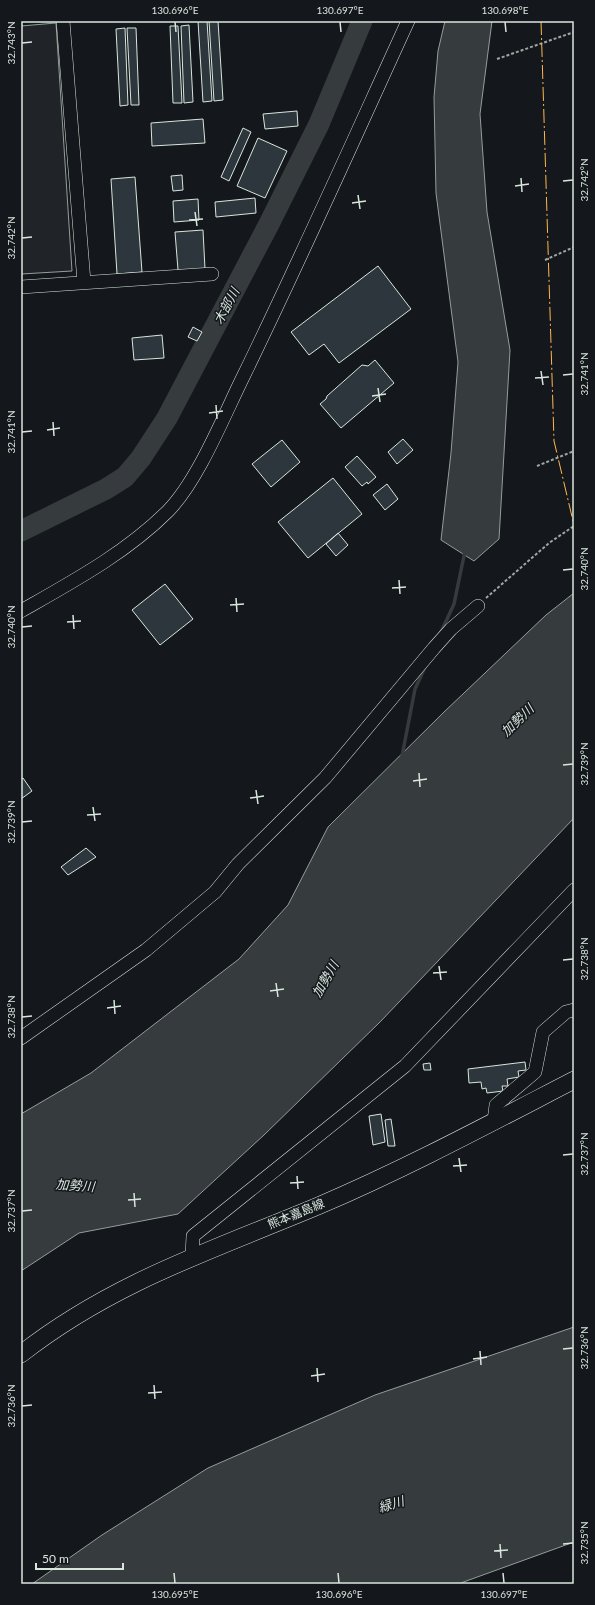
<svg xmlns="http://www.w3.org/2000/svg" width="595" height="1605" viewBox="0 0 595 1605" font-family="Lato,'Noto Sans JP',sans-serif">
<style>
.green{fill:#202428;stroke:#939e99}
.water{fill:#363b3e;stroke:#939e99}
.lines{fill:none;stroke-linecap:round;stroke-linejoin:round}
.stream{stroke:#363b3e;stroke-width:3.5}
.river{stroke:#363b3e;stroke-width:21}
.building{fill:#2c363c;stroke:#d8e6dc}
.minor-casing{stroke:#d8e6dc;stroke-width:14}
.major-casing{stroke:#d8e6dc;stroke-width:18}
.path{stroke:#9da8a2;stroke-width:2;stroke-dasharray:3 2;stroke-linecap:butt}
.minor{stroke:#14181c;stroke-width:13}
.major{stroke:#14181c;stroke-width:17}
.power{stroke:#ffb74d;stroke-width:1;stroke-dasharray:14 3 2 3;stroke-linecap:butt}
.ticks{fill:none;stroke:#d8e6dc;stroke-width:1.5}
.labels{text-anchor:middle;stroke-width:3;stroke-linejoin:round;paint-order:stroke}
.street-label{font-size:12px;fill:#d8e6dc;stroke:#14181c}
.water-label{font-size:13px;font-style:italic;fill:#d8e6dc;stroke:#14181c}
.neatline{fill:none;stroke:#d8e6dc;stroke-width:1.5}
.ticks-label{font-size:10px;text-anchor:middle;fill:#d8e6dc}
</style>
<rect width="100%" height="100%" fill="#14181c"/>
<!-- green -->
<path class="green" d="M56 23 72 271 21 274V26Z"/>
<!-- water -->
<path class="water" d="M445 21H492L480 114 487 212 510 350 499 539 474 561 441 540 451 453 458 362 436 193 434 97 438 51Z
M574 593V818L380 1022 264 1135 178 1214 79 1233 21 1271V1114L91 1073 239 959 288 905 328 827 444 712 546 615Z
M574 1327V1542L458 1584H32L102 1535 208 1468 375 1395Z"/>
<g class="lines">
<!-- stream -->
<path class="stream" d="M441 632 454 604 465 551
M402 756 415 689 425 667"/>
<!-- river -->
<path class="river" d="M21 531 106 489 125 477 141 458 167 418 269 224 319 124 362 21"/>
</g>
<!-- building -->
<path class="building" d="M198 21H207L212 101 203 102Z
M209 21H218L223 100 214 101Z
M189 25 193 102 184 103 181 26Z
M170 26H178L182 103H173Z
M125 28 128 105 120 106 116 29Z
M127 28H136L139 105H131Z
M297 111 298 126 265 129 263 114Z
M203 119 205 143 152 146 151 123Z
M243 128 251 132 229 181 221 177Z
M258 138 287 151 265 198 237 186Z
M182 175 183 190 173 191 171 176Z
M135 177 142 272 117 274 111 179Z
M255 198 256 213 216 217 215 202Z
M198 199 199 220 174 222 173 201Z
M203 230 205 269 178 270 175 232Z
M378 266 411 309 339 363 324 344 309 355 291 332Z
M193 327 202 332 197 341 188 337Z
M162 335 164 358 134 360 132 338Z
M375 360 394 383 341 428 320 404 326 399 327 396 362 365 368 366Z
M403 439 413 450 397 464 388 452Z
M282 440 300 462 271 487 252 464Z
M357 456 376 477 368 484 367 482 362 486 345 467Z
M333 478 362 514 308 558 278 522Z
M387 484 398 499 385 510 373 495Z
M338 533 348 545 336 556 326 544Z
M165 584 193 619 160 645 132 610Z
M23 778 32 791 21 799V779Z
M86 848 96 857 68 875 61 867Z
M525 1062 526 1070 518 1071 519 1077 507 1079 508 1086H502L503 1091 487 1093 486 1088 482 1089 481 1082 469 1083 468 1069Z
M430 1063 431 1070H424L423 1064Z
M381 1114 385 1142 373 1145 369 1116Z
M391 1119 395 1146H388L385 1120Z"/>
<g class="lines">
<!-- minor casing -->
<g class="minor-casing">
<path id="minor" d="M63 21 84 282
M21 287 212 274
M21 611C72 582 126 553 168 511 199 479 224 415 244 375 301 258 354 139 408 21
M21 1038 146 950 215 892 238 864 325 778 434 648 451 629 478 606
M494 1121 496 1105 535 1072 543 1032 566 1012 574 1010
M192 1256 193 1236 405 1066 574 890"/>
</g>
<!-- major casing -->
<g class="major-casing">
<path id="major" d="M21 1354C113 1282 213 1250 318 1206 405 1169 489 1124 574 1080"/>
</g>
<!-- path -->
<path class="path" d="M497 59 574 32
M545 260 574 247
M537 466 574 451
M486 598 549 543 574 526"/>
<!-- minor -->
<use href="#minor" class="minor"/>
<!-- major -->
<use href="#major" class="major"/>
<!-- power -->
<path class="power" d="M541 21 554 441 574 525"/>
</g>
<!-- ticks -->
<path class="ticks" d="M175 22 176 32M340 22 341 32M505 22 506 32M22 43 32 42M521 178 522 192M563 181 573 180M515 186 529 184M358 195 360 209M352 203 366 201M195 212 197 226M189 220 203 219M22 238 32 237M541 371 543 385M563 375 573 374M535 378 549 377M378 388 380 402M372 396 386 394M216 405 217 419M209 413 223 411M53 422 54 436M47 430 60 428M22 432 32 431M563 570 573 569M399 580 400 594M392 588 406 587M236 598 237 612M230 605 244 604M73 615 74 629M67 622 81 621M22 627 32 626M563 765 573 764M419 773 420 787M413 781 427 779M256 790 258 804M250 798 264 796M93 807 95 821M87 815 101 814M22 822 32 821M563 960 573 959M439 966 441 980M433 973 447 972M276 983 278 997M270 991 284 989M114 1000 115 1014M107 1008 121 1006M22 1017 32 1016M563 1155 573 1154M459 1158 461 1172M453 1166 467 1165M297 1176 298 1189M290 1183 304 1182M134 1193 135 1207M128 1200 141 1199M22 1211 32 1210M563 1349 573 1348M480 1351 481 1365M473 1359 487 1357M317 1368 318 1382M311 1376 325 1374M154 1385 155 1399M148 1393 162 1392M22 1406 32 1405M500 1544 501 1558M563 1544 573 1543M494 1551 508 1550M174 1573 175 1583M338 1573 339 1583M503 1573 504 1583"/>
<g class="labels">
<!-- street labels -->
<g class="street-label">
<text transform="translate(296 1214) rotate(-22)" y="4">熊本嘉島線</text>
</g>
<!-- water labels -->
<g class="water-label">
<text transform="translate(226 306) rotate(-62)" y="5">木部川</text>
<text transform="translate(517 720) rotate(-44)" y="5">加勢川</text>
<text transform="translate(325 979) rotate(-60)" y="5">加勢川</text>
<text transform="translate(75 1185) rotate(4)" y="5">加勢川</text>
<text transform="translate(391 1504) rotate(-17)" y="5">緑川</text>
</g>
</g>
<!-- border -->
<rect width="595" height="1605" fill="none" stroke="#14181c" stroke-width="44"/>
<!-- scale -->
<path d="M36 1563v6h87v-6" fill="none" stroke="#d8e6dc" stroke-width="2"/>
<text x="42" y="1563" font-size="12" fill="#d8e6dc" stroke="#14181c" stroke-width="3" paint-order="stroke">50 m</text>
<rect x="22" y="22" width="551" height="1561" class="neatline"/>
<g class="ticks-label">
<text x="175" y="14">130.696°E</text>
<text x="340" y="14">130.697°E</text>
<text x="505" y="14">130.698°E</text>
<text transform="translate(11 43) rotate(-90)" y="4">32.743°N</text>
<text transform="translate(584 180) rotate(-90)" y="4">32.742°N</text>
<text transform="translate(11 238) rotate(-90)" y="4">32.742°N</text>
<text transform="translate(584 374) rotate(-90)" y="4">32.741°N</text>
<text transform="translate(11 432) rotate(-90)" y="4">32.741°N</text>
<text transform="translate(584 569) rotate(-90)" y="4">32.740°N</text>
<text transform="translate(11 627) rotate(-90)" y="4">32.740°N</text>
<text transform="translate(584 764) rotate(-90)" y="4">32.739°N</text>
<text transform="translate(11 822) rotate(-90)" y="4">32.739°N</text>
<text transform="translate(584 959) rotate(-90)" y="4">32.738°N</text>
<text transform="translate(11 1017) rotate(-90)" y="4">32.738°N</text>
<text transform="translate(584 1154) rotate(-90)" y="4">32.737°N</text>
<text transform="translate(11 1211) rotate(-90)" y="4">32.737°N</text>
<text transform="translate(584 1348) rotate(-90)" y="4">32.736°N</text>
<text transform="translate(11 1406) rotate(-90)" y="4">32.736°N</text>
<text transform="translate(584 1543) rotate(-90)" y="4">32.735°N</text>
<text x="175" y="1598">130.695°E</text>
<text x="339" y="1598">130.696°E</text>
<text x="504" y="1598">130.697°E</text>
</g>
</svg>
